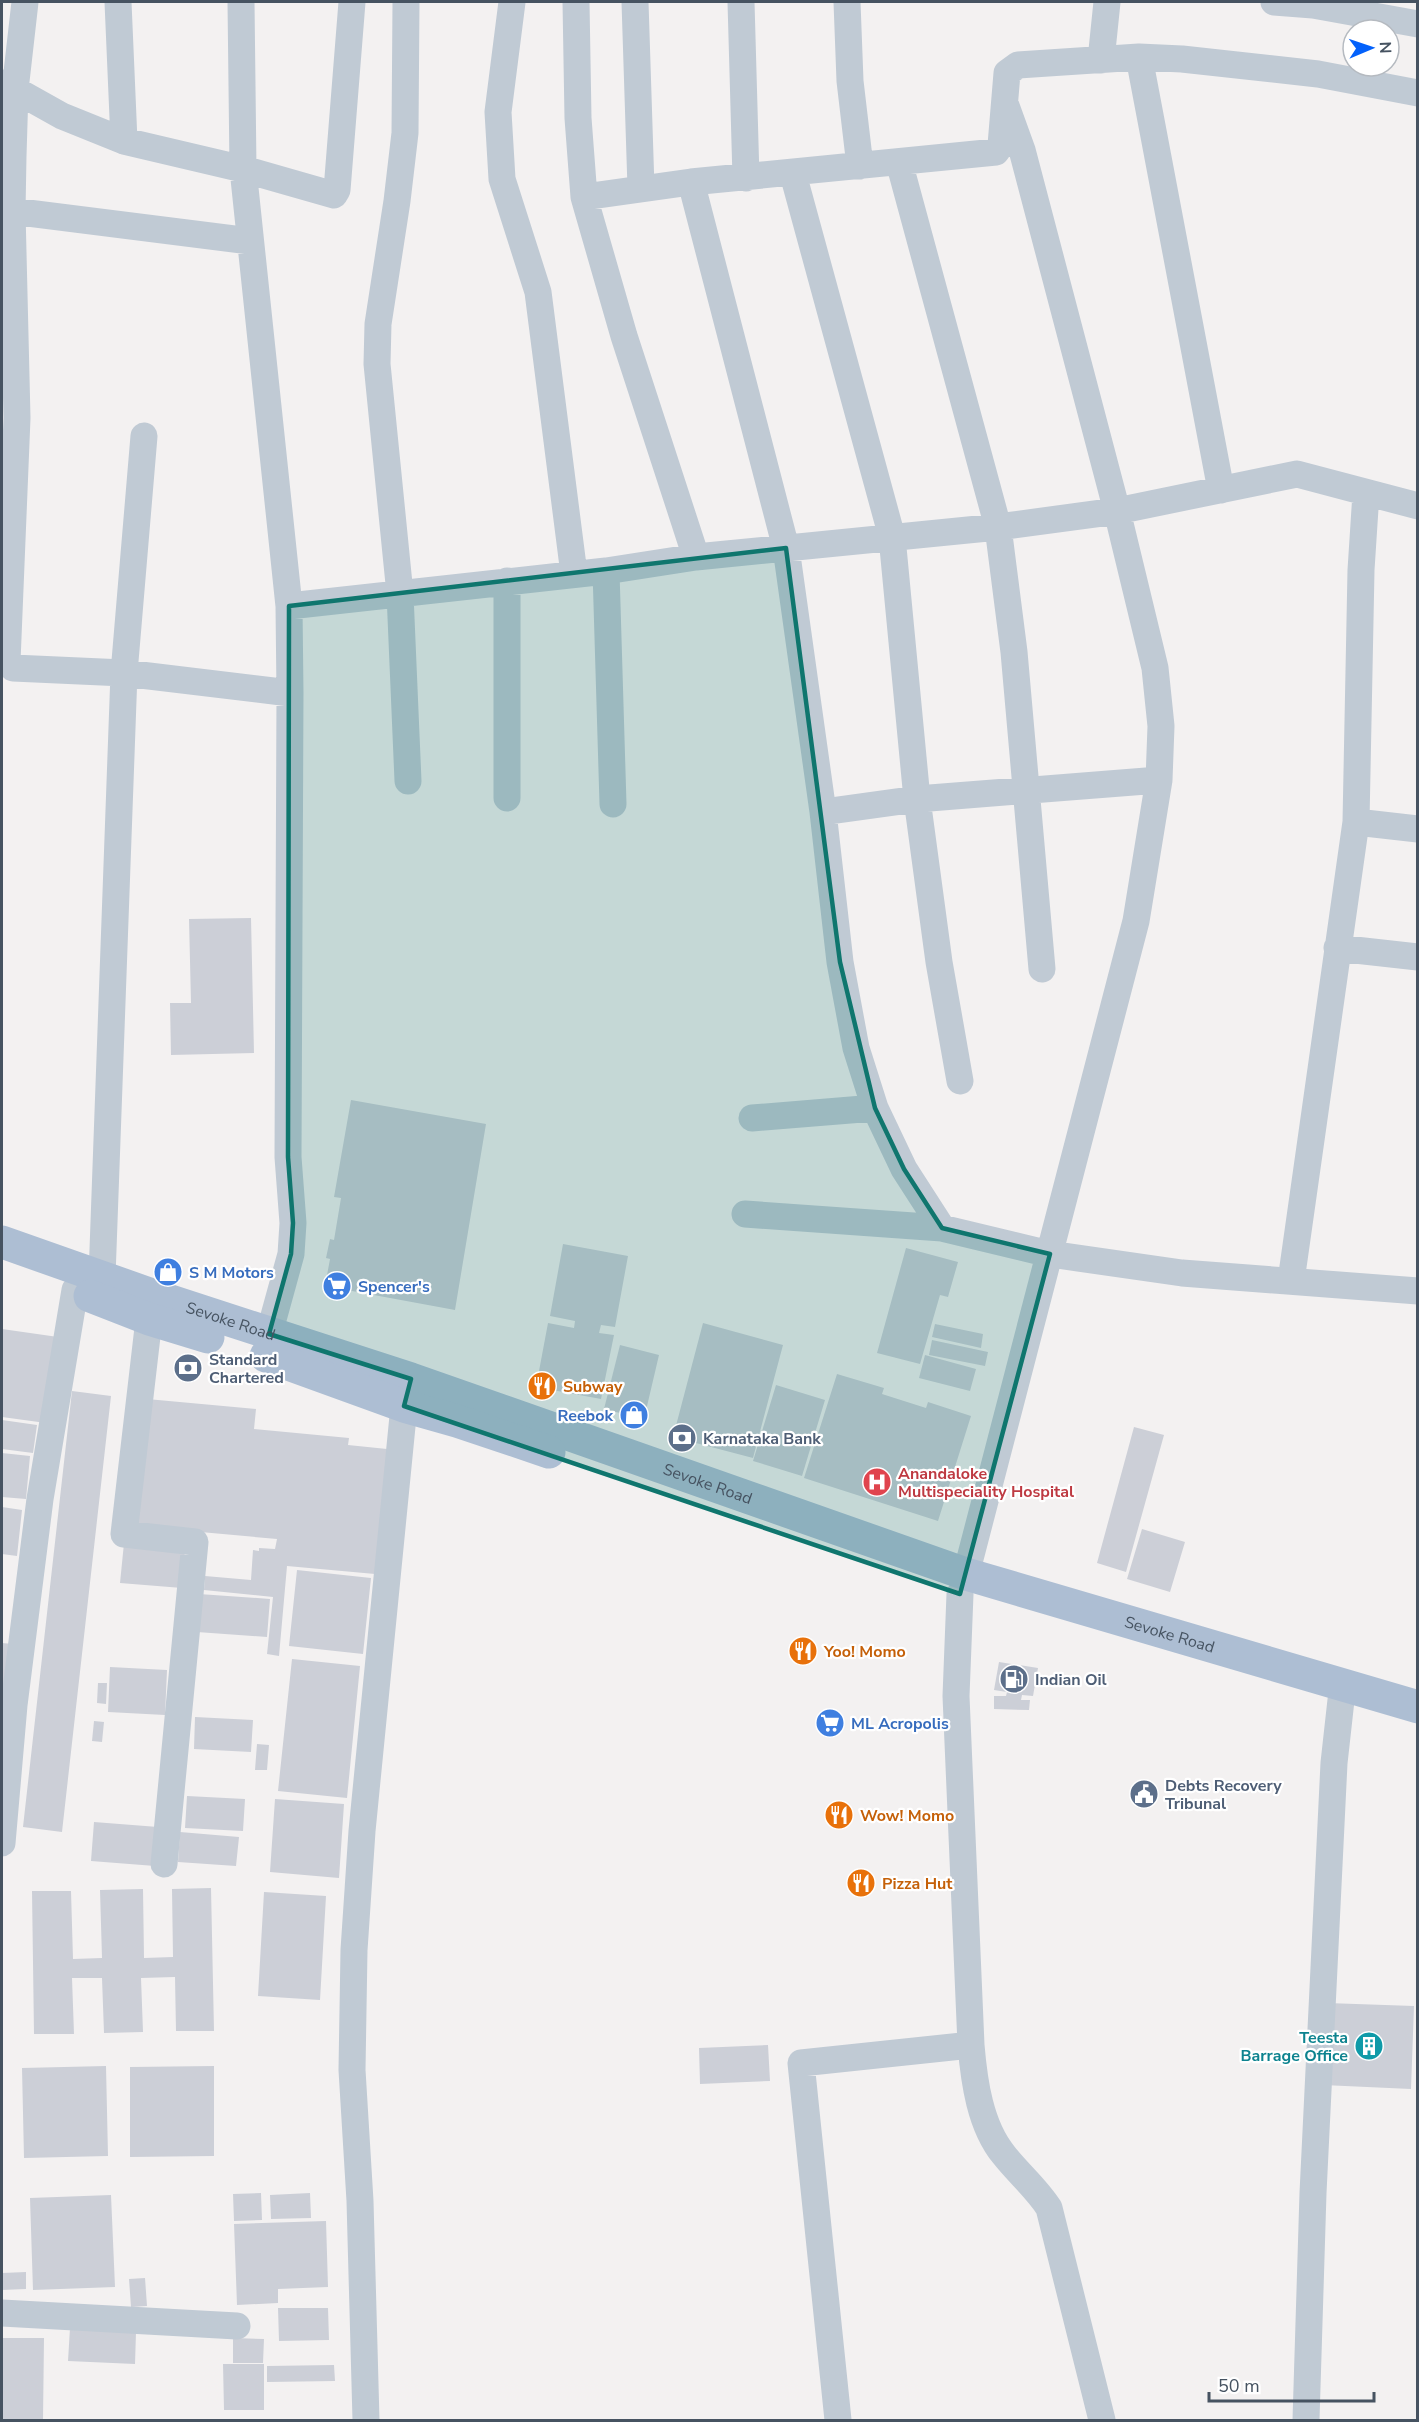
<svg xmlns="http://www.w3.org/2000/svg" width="1419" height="2422" viewBox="0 0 1419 2422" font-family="'Nunito Sans',sans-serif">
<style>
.building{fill:#cccfd7}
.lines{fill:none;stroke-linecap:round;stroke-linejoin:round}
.minor{stroke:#c0cad4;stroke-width:27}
.major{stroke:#adbed3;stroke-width:33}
.marked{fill:#0f766e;fill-opacity:0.2;stroke:#0f766e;stroke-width:4.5;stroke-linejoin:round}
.labels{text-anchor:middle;stroke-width:4.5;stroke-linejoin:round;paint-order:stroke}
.shop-label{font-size:16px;font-weight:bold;fill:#366cbe;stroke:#fff;text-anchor:start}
.street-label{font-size:16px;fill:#465361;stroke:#fff}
.service-label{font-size:16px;font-weight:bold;fill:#4e5e75;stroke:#fff;text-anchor:start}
.food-label{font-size:16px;font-weight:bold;fill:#c56008;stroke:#fff;text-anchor:start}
.health-label{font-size:16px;font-weight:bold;fill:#be3a42;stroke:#fff;text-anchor:start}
.culture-label{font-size:16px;font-weight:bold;fill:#0d838f;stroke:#fff;text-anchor:end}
</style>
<rect width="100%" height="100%" fill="#f3f1f1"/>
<!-- building -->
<path class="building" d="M251 918 254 1053 171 1055 170 1003H191L189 919Z
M351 1100 486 1124 455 1310 325 1286 330 1259 326 1258 330 1239 334 1240 341 1198 334 1197Z
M563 1244 628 1256 615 1327 601 1325 599 1333 614 1335 601 1399 536 1387 548 1323 574 1328 575 1321 550 1316Z
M906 1248 958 1262 948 1297 940 1295 920 1364 877 1353Z
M703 1323 783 1345 753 1458 673 1437Z
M935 1324 983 1334 981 1348 932 1337Z
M2 1329 58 1337 46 1423 2 1417Z
M932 1340 988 1352 985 1366 929 1355Z
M620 1345 659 1355 644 1419 604 1409Z
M925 1355 976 1369 970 1391 919 1378Z
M837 1374 884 1388 882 1394 926 1408 928 1402 971 1416 938 1521 804 1478Z
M776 1385 825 1400 802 1476 753 1461Z
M72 1391 111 1396 62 1832 23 1827Z
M147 1399 256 1409 254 1429 349 1438 348 1445 387 1449 375 1574 287 1566 279 1656 267 1654 273 1597 204 1590 205 1576 251 1580 253 1550 259 1551V1548L275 1549 277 1539 134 1526Z
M2 1420 37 1425 33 1453 2 1449Z
M1134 1427 1164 1435 1126 1572 1097 1563Z
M2 1453 30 1456 26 1499 2 1497Z
M2 1507 22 1510 17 1556 2 1554Z
M1142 1529 1185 1542 1170 1592 1127 1579Z
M124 1543 185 1549 182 1588 120 1583Z
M297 1570 371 1578 363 1654 289 1646Z
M199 1594 270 1599 267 1637 197 1632Z
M2 1643 13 1644 2 1702Z
M292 1659 360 1666 347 1798 278 1791Z
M999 1662 1038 1668 1033 1696 1022 1695 1021 1700H1030L1029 1710 994 1709V1696H1006L1007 1692 994 1690Z
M110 1667 167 1670 165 1715 108 1712Z
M98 1683H107L106 1704 97 1703Z
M195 1717 253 1720 251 1752 194 1749Z
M94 1721 104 1722 102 1742 92 1741Z
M257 1744 269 1745 267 1770H255Z
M187 1796 245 1799 243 1831 185 1828Z
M275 1799 344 1804 339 1878 270 1872Z
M94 1822 158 1827 155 1866 91 1861Z
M180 1832 239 1837 236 1866 178 1862Z
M211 1888 214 2031H176L175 1977 141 1978 143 2032 104 2033 102 1978H72L74 2034H34L32 1891H71L73 1959 102 1958 100 1890 143 1889 144 1958 173 1957 172 1889Z
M264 1892 326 1896 320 2000 258 1996Z
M1327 2003 1414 2006 1411 2089 1323 2085Z
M768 2045 770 2081 700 2084 699 2048Z
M106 2066 108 2156 24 2158 22 2068Z
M214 2066V2156L130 2157V2067Z
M261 2193 262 2220 234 2221 233 2194Z
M310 2193 311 2218 271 2219 270 2195Z
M111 2195 115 2287 33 2290 30 2198Z
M326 2221 328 2287 278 2289V2303L237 2305 234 2224Z
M26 2272V2289L2 2290V2273Z
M145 2278 147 2306 131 2307 129 2279Z
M278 2308H328L329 2340 279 2341Z
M70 2328 136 2332 135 2364 68 2361Z
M2 2338H44L43 2420H2Z
M233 2338 264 2339 263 2363H233Z
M223 2364H264V2410H224Z
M334 2365 335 2381 267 2382V2366Z"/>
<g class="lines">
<!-- minor -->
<path class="minor" d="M25 2 15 90 13 156 12 211 17 418 7 662 13 668 124 673 290 693
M118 2 124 141
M241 2 243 169 289 606 290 693 288 1157 293 1223 291 1254 269 1334
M406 2 405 133 397 201 378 324 377 364 400 594 408 781
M512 2 498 112 502 179 538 292 574 574
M576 2 578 118 584 197 624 336 696 557
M635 2 641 188
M741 2 746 178
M847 2 850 81 860 166
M1274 2 1313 5 1418 24
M1139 57 1221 490
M1101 60 1107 2
M3 83 62 116 124 141 243 169 334 195 337 190 352 2
M899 162 998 527 1014 652 1042 969
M793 174 892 537 917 799 939 962 960 1081
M691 182 786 548 823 812 840 962 856 1048 875 1108 904 1169 942 1228
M584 197 691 182 996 152 1001 145 1007 73 1018 65 1139 57 1182 59 1318 74 1418 93
M12 211 250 241
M606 571 613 804
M289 606 606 571 696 557 998 527 1117 511 1297 474 1418 506
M507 798V581
M823 812 917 799 1159 780
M1356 822 1418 829
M1337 948 1418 957
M752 1118 875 1108
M745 1214 942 1228 1050 1254 1182 1273 1418 1291
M102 1277 124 673 144 436
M1291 1281 1356 822 1361 570 1366 493
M149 1319 124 1534 195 1542 164 1864
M966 1574 1136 921 1159 780 1161 726 1155 668 1117 511 1022 150 1005 103
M960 1594 956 1696 971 2045C974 2081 980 2126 1004 2155 1019 2174 1037 2189 1049 2208L1102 2420
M2 1843 14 1705 40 1499 75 1290
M2 2313 237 2326
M366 2420 360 2201 352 2070 354 1950 362 1831 404 1406
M838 2420 801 2063 971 2045
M1306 2420 1313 2193 1334 1763 1341 1700"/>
<!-- major -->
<g class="major">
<path id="s1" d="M2 1242 155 1296 411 1379 966 1574 1418 1707"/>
<path d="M90 1296 149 1319 208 1337"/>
<path d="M266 1356 404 1406 457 1421 549 1452"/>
</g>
</g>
<!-- marked area -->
<path class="marked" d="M786 548 840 962 875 1108 904 1169 942 1228 1050 1254 960 1594 404 1406 411 1379 269 1334 291 1254 293 1223 288 1157 289 606Z"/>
<!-- icons -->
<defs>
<g id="shop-disc" transform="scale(1.5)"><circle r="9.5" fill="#3f7fe0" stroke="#fff"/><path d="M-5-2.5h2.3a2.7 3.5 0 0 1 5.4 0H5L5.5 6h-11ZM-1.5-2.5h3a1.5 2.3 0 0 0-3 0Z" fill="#fff"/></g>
<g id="supermarket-disc" transform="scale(1.5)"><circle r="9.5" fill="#3f7fe0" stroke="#fff"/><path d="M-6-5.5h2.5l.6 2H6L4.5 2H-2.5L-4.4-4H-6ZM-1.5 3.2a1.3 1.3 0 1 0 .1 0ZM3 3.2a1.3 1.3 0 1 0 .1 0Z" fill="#fff"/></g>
<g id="bank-disc" transform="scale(1.5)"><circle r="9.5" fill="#5c6f8a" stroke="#fff"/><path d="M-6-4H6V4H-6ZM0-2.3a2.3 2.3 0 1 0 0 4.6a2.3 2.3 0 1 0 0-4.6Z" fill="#fff"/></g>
<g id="restaurant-disc" transform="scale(1.5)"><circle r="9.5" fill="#e8710a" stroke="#fff"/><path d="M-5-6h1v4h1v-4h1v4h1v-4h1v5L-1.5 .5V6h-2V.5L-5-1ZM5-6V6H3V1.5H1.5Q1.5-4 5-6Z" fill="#fff"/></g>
<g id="hospital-disc" transform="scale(1.5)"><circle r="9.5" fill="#e0444e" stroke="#fff"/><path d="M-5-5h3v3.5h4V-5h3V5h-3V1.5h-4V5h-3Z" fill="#fff"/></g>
<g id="fuel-disc" transform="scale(1.5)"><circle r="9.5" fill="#5c6f8a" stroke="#fff"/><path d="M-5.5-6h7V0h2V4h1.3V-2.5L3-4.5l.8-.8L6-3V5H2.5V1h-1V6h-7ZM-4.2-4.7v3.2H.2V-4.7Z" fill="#fff"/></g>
<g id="civic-disc" transform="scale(1.5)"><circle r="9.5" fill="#5c6f8a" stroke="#fff"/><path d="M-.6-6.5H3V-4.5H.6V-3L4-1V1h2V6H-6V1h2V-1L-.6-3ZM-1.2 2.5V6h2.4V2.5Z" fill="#fff"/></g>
<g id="building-disc" transform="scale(1.5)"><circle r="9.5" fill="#0f9aa8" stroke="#fff"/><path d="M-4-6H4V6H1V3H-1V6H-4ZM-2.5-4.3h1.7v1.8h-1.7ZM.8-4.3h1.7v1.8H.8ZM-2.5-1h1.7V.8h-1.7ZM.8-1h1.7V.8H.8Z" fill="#fff"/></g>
</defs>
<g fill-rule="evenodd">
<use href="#shop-disc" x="168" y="1272"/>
<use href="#supermarket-disc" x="337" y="1286"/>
<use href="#bank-disc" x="188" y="1368"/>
<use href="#restaurant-disc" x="542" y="1386"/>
<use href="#shop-disc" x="634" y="1415"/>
<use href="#bank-disc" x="682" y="1438"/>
<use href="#hospital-disc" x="877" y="1482"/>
<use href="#restaurant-disc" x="803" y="1651"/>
<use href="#fuel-disc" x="1014" y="1679"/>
<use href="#supermarket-disc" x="830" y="1723"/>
<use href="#civic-disc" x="1144" y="1794"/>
<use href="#restaurant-disc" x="839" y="1815"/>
<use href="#restaurant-disc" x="861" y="1883"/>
<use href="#building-disc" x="1369" y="2046"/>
</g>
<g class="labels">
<!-- shop labels -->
<g class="shop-label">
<text x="189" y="1278">S M Motors</text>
<text x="358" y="1292">Spencer's</text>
<text x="613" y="1421" text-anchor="end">Reebok</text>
<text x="851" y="1729">ML Acropolis</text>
</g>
<!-- street labels -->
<g class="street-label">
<text dy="6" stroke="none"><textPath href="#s1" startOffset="242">Sevoke Road</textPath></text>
<text dy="6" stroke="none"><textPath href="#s1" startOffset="746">Sevoke Road</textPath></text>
<text dy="6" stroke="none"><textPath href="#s1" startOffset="1232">Sevoke Road</textPath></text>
</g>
<!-- service labels -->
<g class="service-label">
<text x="209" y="1365">Standard<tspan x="209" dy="18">Chartered</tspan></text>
<text x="703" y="1444">Karnataka Bank</text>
<text x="1035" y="1685">Indian Oil</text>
<text x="1165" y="1791">Debts Recovery<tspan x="1165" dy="18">Tribunal</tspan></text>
</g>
<!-- food labels -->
<g class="food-label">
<text x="563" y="1392">Subway</text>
<text x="824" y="1657">Yoo! Momo</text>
<text x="860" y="1821">Wow! Momo</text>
<text x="882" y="1889">Pizza Hut</text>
</g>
<!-- health labels -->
<g class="health-label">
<text x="898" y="1479">Anandaloke<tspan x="898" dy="18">Multispeciality Hospital</tspan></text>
</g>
<!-- culture labels -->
<g class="culture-label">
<text x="1348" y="2043">Teesta<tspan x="1348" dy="18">Barrage Office</tspan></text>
</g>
</g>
<!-- border -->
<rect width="1419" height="2422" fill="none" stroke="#465361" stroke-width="6"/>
<!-- north arrow -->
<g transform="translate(1371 48) rotate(88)"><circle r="28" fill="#ffffff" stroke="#b5bac0" stroke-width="1.5"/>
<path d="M0-4.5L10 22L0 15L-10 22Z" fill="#0361fb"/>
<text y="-9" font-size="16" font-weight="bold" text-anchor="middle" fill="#465361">N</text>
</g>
<!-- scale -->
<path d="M1209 2392v9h165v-9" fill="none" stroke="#465361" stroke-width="3"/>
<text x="1218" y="2392" font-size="18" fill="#465361" stroke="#ffffff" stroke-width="4.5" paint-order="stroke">50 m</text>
</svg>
